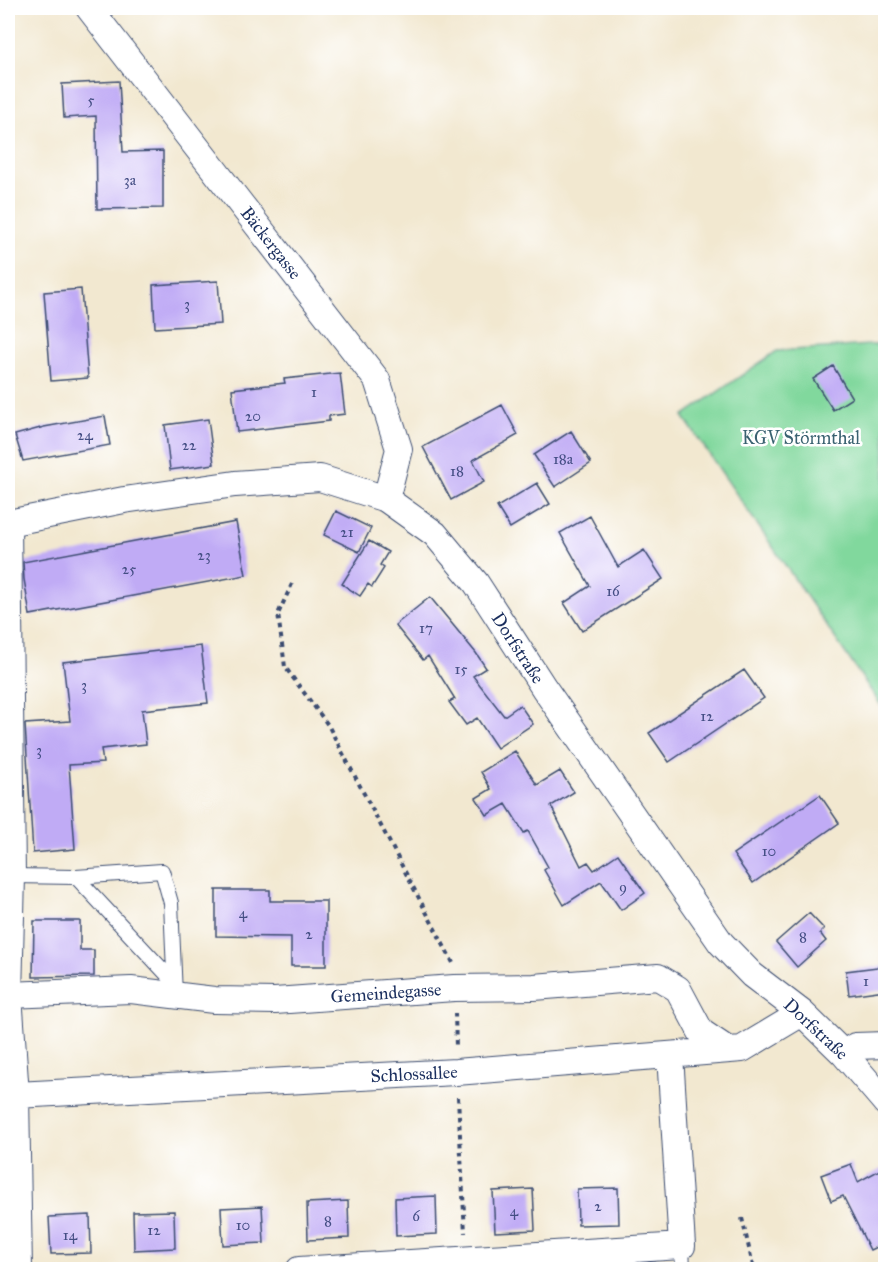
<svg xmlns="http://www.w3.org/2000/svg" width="893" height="1277" viewBox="0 0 893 1277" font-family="'IM FELL Great Primer',serif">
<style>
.green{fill:#81d89d;stroke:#4e847e;stroke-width:1.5}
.building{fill:#c0abf5}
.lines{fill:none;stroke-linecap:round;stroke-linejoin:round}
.lane-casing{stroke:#3b4b6f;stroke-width:16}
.street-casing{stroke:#3b4b6f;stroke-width:28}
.path{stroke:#3b4b6f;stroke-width:4;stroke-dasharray:4.5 4.5;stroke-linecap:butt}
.lane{stroke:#fff;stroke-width:14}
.street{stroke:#fff;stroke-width:26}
.labels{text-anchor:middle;stroke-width:5;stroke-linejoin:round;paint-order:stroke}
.number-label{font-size:15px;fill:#444e84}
.street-label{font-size:18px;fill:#1b2f5e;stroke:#fff}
.park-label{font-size:18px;fill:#3a6271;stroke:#fff}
</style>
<rect width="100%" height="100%" fill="#fff"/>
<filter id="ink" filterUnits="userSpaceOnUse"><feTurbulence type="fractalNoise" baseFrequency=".0167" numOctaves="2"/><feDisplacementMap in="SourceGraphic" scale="12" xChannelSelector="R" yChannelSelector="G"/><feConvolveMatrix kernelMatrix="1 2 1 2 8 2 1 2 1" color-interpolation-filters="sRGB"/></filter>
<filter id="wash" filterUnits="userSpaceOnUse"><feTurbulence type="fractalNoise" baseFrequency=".008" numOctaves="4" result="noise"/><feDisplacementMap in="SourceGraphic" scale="24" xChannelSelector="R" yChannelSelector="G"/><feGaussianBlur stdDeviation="1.35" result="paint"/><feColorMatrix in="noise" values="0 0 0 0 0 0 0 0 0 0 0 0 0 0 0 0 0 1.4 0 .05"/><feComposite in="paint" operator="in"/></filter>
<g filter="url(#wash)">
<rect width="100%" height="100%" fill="#f2e8d0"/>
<!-- green -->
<path class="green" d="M885 344V711L683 416 777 351Z"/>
<g id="blocks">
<!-- building -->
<path class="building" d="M119 81 123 152 163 151V208L97 209 96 116 64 118 62 84Z
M218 281 221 324 155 328 153 285Z
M81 289 88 378 51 381 44 292Z
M833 366 852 398 833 410 813 379Z
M340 373 345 414 329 416V421L237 432 232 389 285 383 284 379Z
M502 405 518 435 473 460 484 482 451 500 423 447Z
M105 416 110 445 23 461 15 435 44 427Z
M208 419 214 464 170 470 165 425Z
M571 431 591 463 555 487 534 455Z
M537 483 550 504 510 528 497 507Z
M336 511 371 528 359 552 324 535Z
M590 516 618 567 644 550 663 579 582 631 564 603 590 586 560 533Z
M236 522 246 575 30 615 24 579 23 562Z
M369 541 388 552 380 565 384 568 372 587 368 584 360 596 342 584Z
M430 597 476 653 486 668 473 676 504 716 520 705 533 724 497 748 477 718 466 725 449 702 455 699 428 656 423 660 395 625Z
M201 646 208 703 142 710 146 744 101 749 103 763 69 765 75 849 33 853 25 724 70 721 63 662Z
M744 670 764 698 669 762 649 733Z
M515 751 537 785 560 771 574 792 551 806 581 866 588 862 594 870 618 854 645 893 621 910 601 881 564 905 544 870 548 867 528 831 524 833 506 804 487 815 476 798 491 789 481 772Z
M820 795 839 823 753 883 733 854Z
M216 890H270V901H326V966H291V937L216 936Z
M809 913 824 929 820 933 826 941 797 967 776 942Z
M34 921H80V950H94V976L33 977Z
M885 966V990L849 995 846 971Z
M851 1164 858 1182 885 1167V1243L870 1250 843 1196 831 1201 821 1175Z
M618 1188 619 1224 578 1225 577 1189Z
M533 1189 535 1230 495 1232 493 1191Z
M436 1196 437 1234 396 1236 395 1198Z
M348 1201 349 1238 308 1240 307 1203Z
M262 1206 264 1243 223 1245 221 1208Z
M174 1211 175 1248 134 1250 133 1212Z
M90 1215 91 1253 51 1254 49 1217Z"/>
</g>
</g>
<g filter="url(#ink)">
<use href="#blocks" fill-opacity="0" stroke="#3b4b6f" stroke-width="1.5"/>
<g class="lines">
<!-- lane casing -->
<g class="lane-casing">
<path id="lane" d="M12 876 76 877 162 871 171 903 175 995
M76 877 174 982
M682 1246 683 1270"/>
</g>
<!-- street casing -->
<g class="street-casing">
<path id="street" d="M89 8 377 380 399 449 386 499
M8 523 124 500 235 484 320 478 386 499 435 534 476 583 544 688 721 943 752 975 802 1013 844 1054 886 1103
M8 523 12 876 9 995 16 1095 19 1270
M9 995 131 990 214 1000 275 1001 454 988 534 987 658 977 678 989 701 1032 728 1050
M844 1054 855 1046 886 1045
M16 1095 456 1072 742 1049 802 1013
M299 1270 682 1246 670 1055"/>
</g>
<!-- path -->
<path class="path" d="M292 584 278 614 285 667 328 725 453 963
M455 1013 456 1047
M458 1097 465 1233
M742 1218 754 1270"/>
<!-- lane -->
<use href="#lane" class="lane"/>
<!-- street -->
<use href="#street" class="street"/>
</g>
</g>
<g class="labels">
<!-- number labels -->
<g class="number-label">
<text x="91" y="105">5</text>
<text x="130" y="185">3a</text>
<text x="187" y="309">3</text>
<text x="314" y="397">1</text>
<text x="253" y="421">20</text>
<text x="85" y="440">24</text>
<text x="189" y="450">22</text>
<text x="563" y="464">18a</text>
<text x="457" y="476">18</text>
<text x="347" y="537">21</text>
<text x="204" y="560">23</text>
<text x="129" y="574">25</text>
<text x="613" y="596">16</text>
<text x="426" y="633">17</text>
<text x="461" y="674">15</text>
<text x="84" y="690">3</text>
<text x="707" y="721">12</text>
<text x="39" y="755">3</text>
<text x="769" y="856">10</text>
<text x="623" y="892">9</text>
<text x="243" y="918">4</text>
<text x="309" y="939">2</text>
<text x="803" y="942">8</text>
<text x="866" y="986">1</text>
<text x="598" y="1211">2</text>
<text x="514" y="1216">4</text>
<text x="416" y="1221">6</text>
<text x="328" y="1226">8</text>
<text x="243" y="1230">10</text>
<text x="154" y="1235">12</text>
<text x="70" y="1240">14</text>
</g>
<!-- street labels -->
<g class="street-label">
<text transform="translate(271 243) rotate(52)" y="6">Bäckergasse</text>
<text transform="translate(518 648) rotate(57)" y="6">Dorfstraße</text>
<text transform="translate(386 993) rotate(-4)" y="6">Gemeindegasse</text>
<text transform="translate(816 1029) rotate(43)" y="6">Dorfstraße</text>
<text transform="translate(414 1074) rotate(-3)" y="6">Schlossallee</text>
</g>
<!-- park labels -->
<g class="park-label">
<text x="801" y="444">KGV Störmthal</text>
</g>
</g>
<!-- margin -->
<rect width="893" height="1277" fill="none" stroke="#fff" stroke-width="30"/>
</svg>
